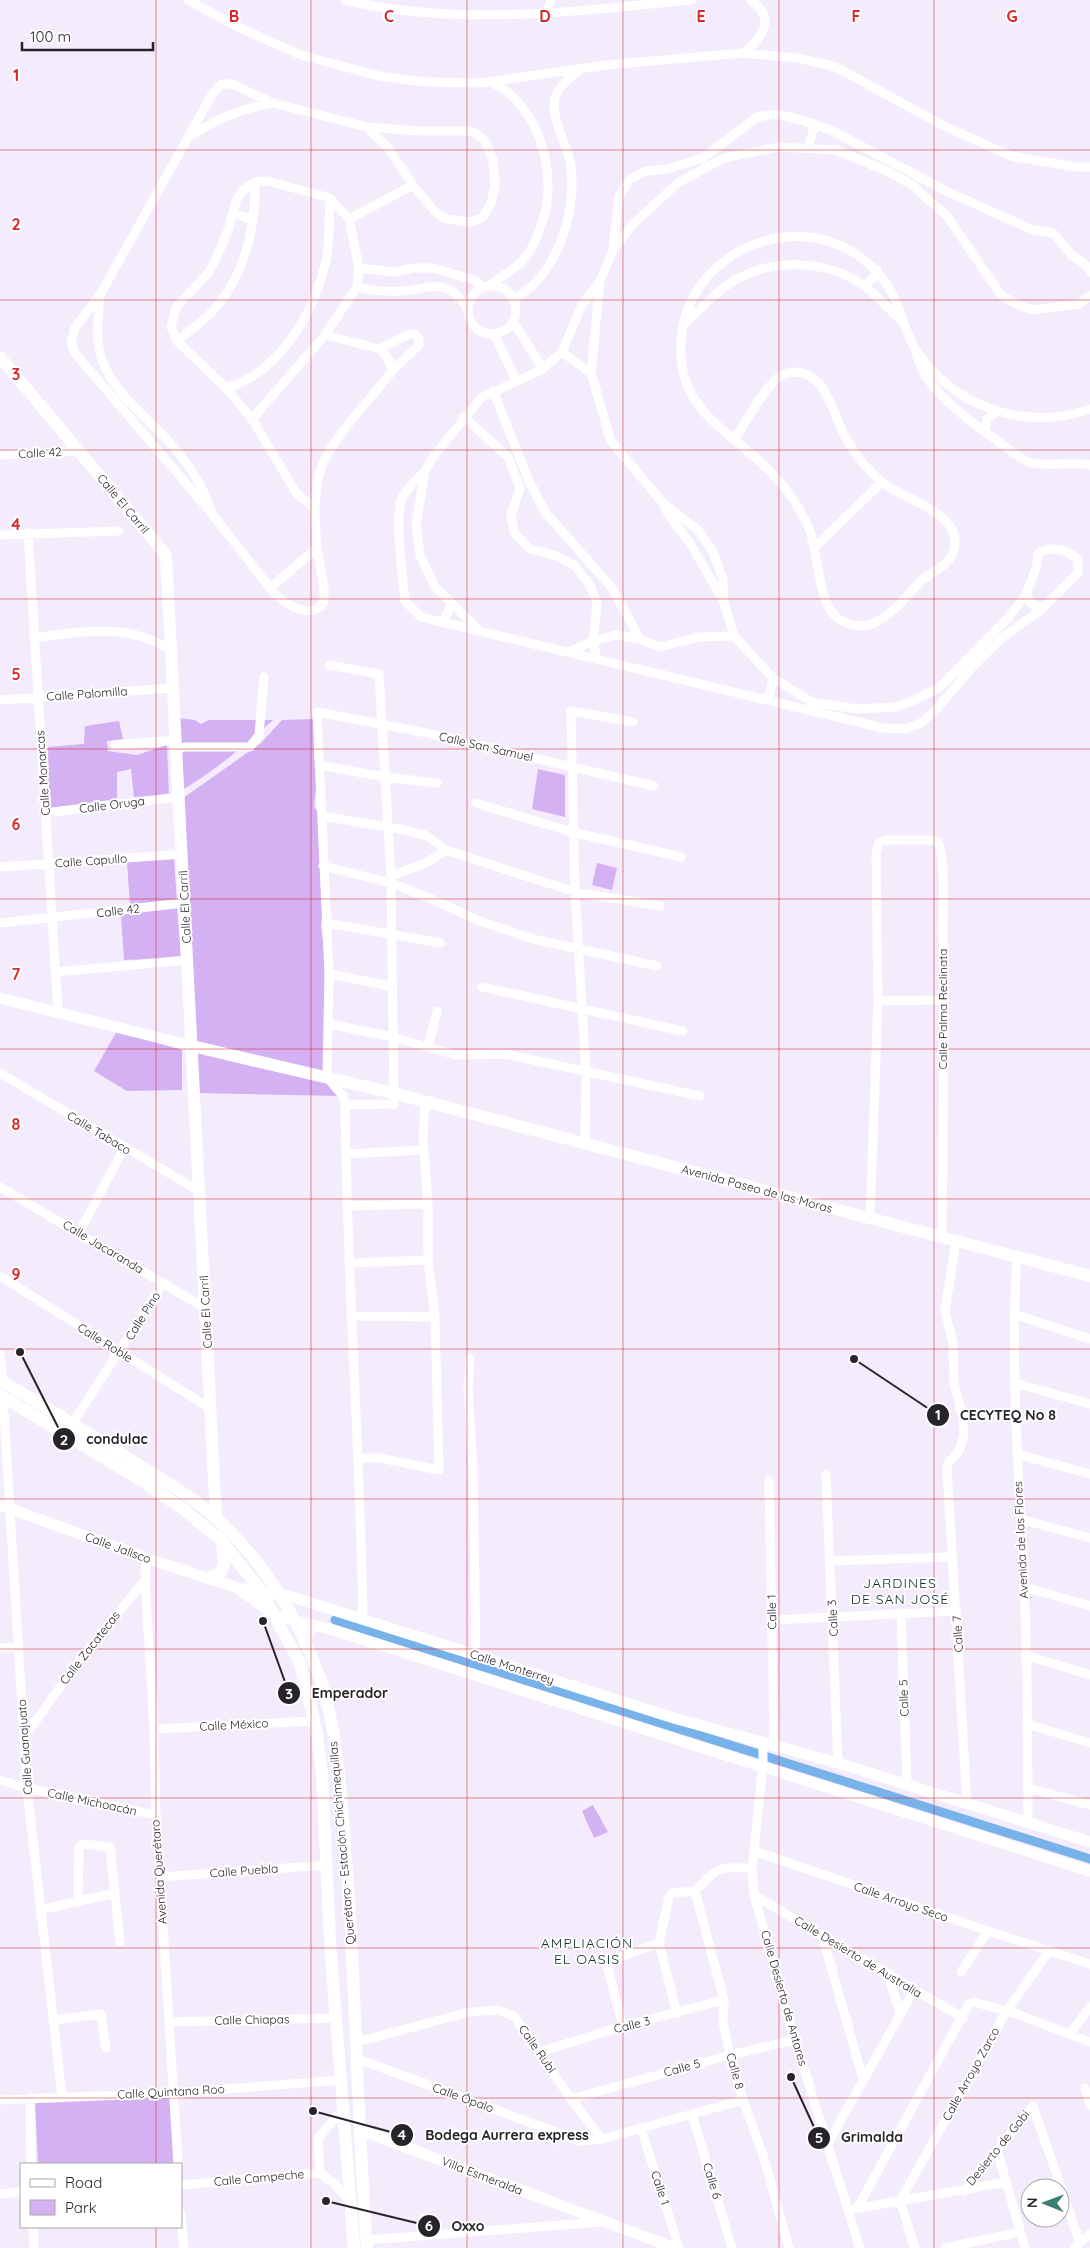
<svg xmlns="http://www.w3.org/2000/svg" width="1090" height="2248" viewBox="0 0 1090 2248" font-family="Quicksand,sans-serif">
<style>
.green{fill:#d4b1f3}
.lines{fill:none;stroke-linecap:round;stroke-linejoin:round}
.canal{stroke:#77b2eb;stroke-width:9}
.minor{stroke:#fff;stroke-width:9}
.tertiary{stroke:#fff;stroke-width:11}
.secondary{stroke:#fff;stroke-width:12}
.grid{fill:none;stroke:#d62828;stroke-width:1;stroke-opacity:0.55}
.labels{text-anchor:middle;stroke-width:4;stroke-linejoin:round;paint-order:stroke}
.street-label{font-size:12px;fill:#27232a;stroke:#fff}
.neighbourhood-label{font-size:14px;letter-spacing:1px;fill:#0f302a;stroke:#fff}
.grid-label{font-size:16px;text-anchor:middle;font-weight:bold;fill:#d62828;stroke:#fff;stroke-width:4;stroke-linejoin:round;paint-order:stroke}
.leader{fill:none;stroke:#27232a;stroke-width:2}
.callout-dot{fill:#27232a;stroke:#fff;stroke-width:2}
.mark-label{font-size:15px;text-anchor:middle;font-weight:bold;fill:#fff}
.callout-label{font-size:14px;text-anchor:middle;font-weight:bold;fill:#27232a;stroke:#fff;stroke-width:4;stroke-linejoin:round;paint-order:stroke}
</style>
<rect width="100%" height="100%" fill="#f4ebfc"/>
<!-- green -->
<path class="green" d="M178 718 195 720 201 724 209 720H273C244 746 216 770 182 790Z
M314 719V759L318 767 314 807 321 815 323 909 321 926 324 947 328 1077 193 1043 179 801 261 743 282 720Z
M119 721 123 739 107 741 108 751 137 755 167 745 169 795 134 797 131 769 117 772V799L49 808 48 747 84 744 85 726Z
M538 769 565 775V817L532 809Z
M174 859 177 901 130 906 127 862Z
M597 863 617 868 612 890 592 885Z
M177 908 181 958 124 960 121 915Z
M117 1031 182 1050V1090L127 1091 94 1071Z
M193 1049 330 1083 340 1096 196 1093Z
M593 1805 608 1832 594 1838 582 1811Z
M172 2094 177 2164H38L35 2100Z"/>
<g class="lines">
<!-- canal -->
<path class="canal" d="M335 1620 1090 1859"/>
<!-- minor -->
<path class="minor" d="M188 0 242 29 301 55 379 76 425 82 481 83 606 65 743 53 798 58 836 67 944 126 1011 156 1076 167H1090
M345 0C458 27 577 11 692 0
M547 13 551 0
M743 53C763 38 777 17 750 0
M190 136C219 118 239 109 273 103
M808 148 815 124
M233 213 253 220
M349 219 413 185
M613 250 619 196 630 179 646 171 667 169 703 158 757 117 776 114 801 120 831 130 948 192 1033 230 1053 233 1072 255 1087 266 1090 272
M359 268 394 272 414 268H433L474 280 483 287
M864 285 873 278 877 269
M468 310a24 24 0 1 1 48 0a24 24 0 1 1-48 0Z
M489 286C500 277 516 269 525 258 531 251 536 239 539 231 558 187 546 127 510 94 505 89 497 86 491 82
M357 287C372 291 388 292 404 291 419 290 435 282 450 290 458 294 463 302 468 310
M100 296C98 317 95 340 102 360 115 395 146 416 169 442 187 462 203 485 211 510
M513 299C557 277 577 212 571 166 568 146 555 127 554 107 553 89 569 78 582 68
M513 321 543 369
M684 325C701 308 718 289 739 278 776 258 831 261 864 286 877 296 889 309 901 320
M494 334 516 380
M325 335 380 349 386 355 393 370C373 397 328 441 320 472 313 497 315 523 317 548L270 588 213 515 74 352 71 342 75 328 101 293 213 93 222 84H232L273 103 367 127 419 131H471L484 139 493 160 495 185 491 203 483 217 471 222 446 219 437 214 413 185 388 148 367 127
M177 341C185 334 193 329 201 322 242 287 256 234 255 182
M380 349 409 334H415L419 339V345L393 370
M916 351C922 395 989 433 1022 459 1041 469 1067 461 1090 465
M562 352 591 373
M226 388C282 372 316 309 327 256 330 237 329 216 330 198
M493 391 529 481 545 512 612 588 640 639
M464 417 508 457 520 488 511 517 515 534 530 549 554 555 574 565 590 585 597 604 593 641 597 659
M252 419 325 335 357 287 359 268 349 219 330 198 268 181 255 182 242 191 236 201 229 228 217 257 209 272 176 307 171 327 177 341 226 388 252 419 297 494 314 508
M985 430 987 419 995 413
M734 440C745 423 763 390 778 378 783 373 790 372 797 372 827 373 834 419 847 440 856 455 869 472 883 483 905 500 970 515 952 555 947 566 930 573 921 581 900 602 877 639 842 621 814 607 821 546 805 520 798 506 788 491 778 480 734 429 671 414 682 332 685 311 694 292 708 276 734 248 769 234 807 237 844 240 878 264 894 297 902 314 905 332 915 348 951 407 1026 432 1090 409
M0 455 79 451
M425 471C417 479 407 488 402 498 394 520 403 576 405 601L421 617 883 728 905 729 921 723 935 711 973 666 1002 638 1042 609 1078 573V559C1066 549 1052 546 1038 553L1037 565 1026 595 1008 618 940 687 913 701 895 707 857 709 812 702 773 678 734 636 724 602 723 579 713 552 698 530 663 503 611 441 591 373 600 281
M664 505 669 516 690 543 723 600
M28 533 58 1012
M0 535 119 531
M816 546 882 482
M270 588C282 603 308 621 324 603V588L317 548
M1026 595 1031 603 1042 609
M441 622 448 613 450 604
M479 630 435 587 420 555 416 524 425 471 433 457 481 398 543 369 562 352 582 305 600 281 613 250 633 224 679 182 724 158 779 147 836 150 885 170 912 185 947 216 1001 295 1016 304 1032 310 1079 304 1090 296
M34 638C83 631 127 623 171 650
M568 652 593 641 616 635 640 639 660 647 699 637 734 636
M329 665 379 674 391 876 394 1104 345 1105
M764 699 770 694 773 678
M0 700 173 688
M115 745 176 740
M176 750 185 747H250L259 735 264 677
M319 765 385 777 437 783
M476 803 572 832 681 857
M45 813 179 797
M322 816 405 830 427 836 446 850 575 892 660 906
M323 866 391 883 432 899 477 920 533 939 657 966
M0 867 182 854
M391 876 426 863 446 850
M0 923 184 903
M327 923 440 943
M56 972 187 960
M329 974 391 986
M482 987 683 1031
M878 1001 944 1000
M330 1024 392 1037 456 1055 505 1054 700 1096
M428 1048 437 1011
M0 1073 199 1191
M585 1144 586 1072 575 892 571 711 633 722
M346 1154 424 1150
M0 1187 205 1308
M347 1206 428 1204
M870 1219 878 1001 876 855 879 842 886 840H932L938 842C946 862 943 910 943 933 945 1034 943 1136 942 1237
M79 1233 124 1148
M956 1241 945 1311 953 1343 954 1384 963 1417 964 1435 959 1451 948 1463 947 1469 967 1804
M1017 1257C1010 1366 1019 1476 1024 1585 1028 1664 1028 1744 1028 1823
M349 1263 428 1260
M0 1276 211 1409
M1014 1314 1090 1339
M351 1316 435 1317
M0 1355 3 1382
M470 1358 468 1389 473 1469 476 1655
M1015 1383 1090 1404
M3 1396 27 1788 62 2096
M72 1424 163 1283
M1017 1454 1090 1474
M358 1458H380L439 1470 435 1317 428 1260V1204L423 1138 425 1102
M826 1474 838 1763
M769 1480 774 1744
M1020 1519 1090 1538
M830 1561 953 1557
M145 1580 154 1729 156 1815 178 2164
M1024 1587 1090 1606
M901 1613 907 1784
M363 1619C360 1448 347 1277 345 1105L343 1096 327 1077 329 974 317 712 427 733 654 786
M772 1620 957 1611
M0 1648 18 1647
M1025 1655 1090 1675
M1027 1724 1090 1743
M154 1729 315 1721
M25 1736 81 1658 145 1580 146 1558
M763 1742V1765L752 1868 754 1895 795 2040 860 2248
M0 1780 27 1788 156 1815
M1028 1788 1090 1805
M754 1851 988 1931 1090 1964
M160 1877 328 1865
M695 1891 724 2000 723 2023 730 2055 743 2100 763 2155 789 2248
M754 1895 963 2018
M78 1902 79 1847 84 1844 110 1847 120 1942
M40 1910 115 1893
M822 1935 863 2079
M961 1972 988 1931
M887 1973 901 2015
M677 2014 659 1943 669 1897 672 1893 695 1891C719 1866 718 1867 752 1868
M53 2020 101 2014 106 2048
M169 2022 336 2018
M623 2026 607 1965 609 1961 659 1943
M1071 2033 1090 2007
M357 2042 469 2012 498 2010 515 2017 571 2099 602 2139
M540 2052 623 2026 724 2000
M358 2059 580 2141 602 2139 743 2100
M1085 2088 1090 2105
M30 2098 31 2164
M571 2099 730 2055 795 2040
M0 2100 174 2093 342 2080
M1033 2106 1080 2243
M692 2114 732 2248
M641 2128 679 2248
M828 2143 914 1990
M997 2150 1025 2248
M320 2173 318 2138 344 2108
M181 2185 320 2173 336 2185 350 2203
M964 2191 1033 2106
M0 2194 21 2192
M858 2207 969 2004 974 2002 1017 2014 1090 2042
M854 2209 1006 2182
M181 2214 184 2248
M33 2227 34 2248
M367 2240 601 2222
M915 2248 900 2201 1006 2012 1049 1951
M945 2248 1020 2232
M1074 2248 1090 2234"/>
<!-- tertiary -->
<path class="tertiary" d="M0 998 192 1046
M0 1505 146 1558 238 1588 289 1596 677 1719 838 1763 1090 1842
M239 1589 276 1616 330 1629 1090 1871
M360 2130 675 2248"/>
<!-- secondary -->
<path class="secondary" d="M0 357 166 555 216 1518
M192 1046 393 1093 1090 1276
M0 1380C46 1407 91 1435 136 1463 163 1480 192 1497 216 1518 263 1560 301 1622 321 1681 339 1737 341 1800 346 1858 356 1988 357 2118 367 2248
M0 1395 144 1482 183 1509 221 1540 261 1591 300 1663 316 1729 322 1772 330 1941 354 2248
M208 1578 221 1572 224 1564 222 1542
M305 1643 308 1631 313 1626"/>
</g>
<!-- grid -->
<path class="grid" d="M156 0V2164M311 0V2248M467 0V2248M623 0V2248M779 0V2248M934 0V2248M0 150H1090M0 300H1090M0 450H1090M0 599H1090M0 749H1090M0 899H1090M0 1049H1090M0 1199H1090M0 1349H1090M0 1499H1090M0 1649H1090M0 1798H1090M0 1948H1090M0 2098H1090M156 2227V2248"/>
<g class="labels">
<!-- street labels -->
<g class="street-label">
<text transform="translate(40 453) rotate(-3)" y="4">Calle 42</text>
<text transform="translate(123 504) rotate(50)" y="4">Calle El Carril</text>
<text transform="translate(87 694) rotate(-4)" y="4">Calle Palomilla</text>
<text transform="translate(486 747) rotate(13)" y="4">Calle San Samuel</text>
<text transform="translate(43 773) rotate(-94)" y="4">Calle Monarcas</text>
<text transform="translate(112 805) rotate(-7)" y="4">Calle Oruga</text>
<text transform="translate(91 861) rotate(-4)" y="4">Calle Capullo</text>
<text transform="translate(185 907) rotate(-93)" y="4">Calle El Carril</text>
<text transform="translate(118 911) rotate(-7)" y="4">Calle 42</text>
<text transform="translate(943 1009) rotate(-90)" y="4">Calle Palma Reclinata</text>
<text transform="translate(99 1133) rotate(31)" y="4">Calle Tabaco</text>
<text transform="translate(757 1189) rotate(15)" y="4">Avenida Paseo de las Moras</text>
<text transform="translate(103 1247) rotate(31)" y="4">Calle Jacaranda</text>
<text transform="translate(206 1312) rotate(-93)" y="4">Calle El Carril</text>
<text transform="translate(143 1316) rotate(-58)" y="4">Calle Pino</text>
<text transform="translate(105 1343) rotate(32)" y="4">Calle Roble</text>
<text transform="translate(1021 1540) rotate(-93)" y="4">Avenida de las Flores</text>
<text transform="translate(118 1548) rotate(20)" y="4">Calle Jalisco</text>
<text transform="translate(772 1612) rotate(-91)" y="4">Calle 1</text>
<text transform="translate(833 1618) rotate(-93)" y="4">Calle 3</text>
<text transform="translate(958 1634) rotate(-93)" y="4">Calle 7</text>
<text transform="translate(90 1648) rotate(-52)" y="4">Calle Zacatecas</text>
<text transform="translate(512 1667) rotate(18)" y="4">Calle Monterrey</text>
<text transform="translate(904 1698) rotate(-92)" y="4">Calle 5</text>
<text transform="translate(234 1725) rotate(-3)" y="4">Calle México</text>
<text transform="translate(25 1747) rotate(-94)" y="4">Calle Guanajuato</text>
<text transform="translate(92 1802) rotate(12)" y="4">Calle Michoacán</text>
<text transform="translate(342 1843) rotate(-95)" y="4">Querétaro - Estación Chichimequillas</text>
<text transform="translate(244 1871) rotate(-4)" y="4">Calle Puebla</text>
<text transform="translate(159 1872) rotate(-94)" y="4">Avenida Querétaro</text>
<text transform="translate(901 1902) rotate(19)" y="4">Calle Arroyo Seco</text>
<text transform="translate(858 1957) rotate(31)" y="4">Calle Desierto de Australia</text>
<text transform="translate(784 1998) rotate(74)" y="4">Calle Desierto de Antares</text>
<text transform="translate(252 2020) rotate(-1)" y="4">Calle Chiapas</text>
<text transform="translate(632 2025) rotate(-14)" y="4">Calle 3</text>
<text transform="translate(537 2049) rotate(55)" y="4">Calle Rubí</text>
<text transform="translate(682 2068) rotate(-15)" y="4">Calle 5</text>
<text transform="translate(735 2071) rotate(75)" y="4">Calle 8</text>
<text transform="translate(971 2074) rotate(-61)" y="4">Calle Arroyo Zarco</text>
<text transform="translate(171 2092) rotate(-3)" y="4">Calle Quintana Roo</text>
<text transform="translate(463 2098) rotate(20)" y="4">Calle Ópalo</text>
<text transform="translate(998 2148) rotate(-51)" y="4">Desierto de Gobi</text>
<text transform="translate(482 2176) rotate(21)" y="4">Villa Esmeralda</text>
<text transform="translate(259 2178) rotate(-5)" y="4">Calle Campeche</text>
<text transform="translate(712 2181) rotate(73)" y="4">Calle 6</text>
<text transform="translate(660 2188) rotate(72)" y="4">Calle 1</text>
</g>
<!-- neighbourhood labels -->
<g class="neighbourhood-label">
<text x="900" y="1588">JARDINES<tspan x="900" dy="16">DE SAN JOSÉ</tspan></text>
<text x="587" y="1948">AMPLIACIÓN<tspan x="587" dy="16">EL OASIS</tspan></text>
</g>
</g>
<g class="grid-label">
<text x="234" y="22">B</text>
<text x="389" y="22">C</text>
<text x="545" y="22">D</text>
<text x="701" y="22">E</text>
<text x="856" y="22">F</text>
<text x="1012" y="22">G</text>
<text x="16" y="81">1</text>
<text x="16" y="230">2</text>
<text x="16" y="380">3</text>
<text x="16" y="530">4</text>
<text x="16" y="680">5</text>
<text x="16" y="830">6</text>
<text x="16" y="980">7</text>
<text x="16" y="1130">8</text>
<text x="16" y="1280">9</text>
</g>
<!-- callouts -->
<path class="leader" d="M854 1359L938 1415M20 1352L64 1439M263 1621L289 1693M313 2111L402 2135M791 2077L819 2138M326 2201L429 2226"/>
<g class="callout-dot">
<circle cx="854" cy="1359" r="5"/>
<circle cx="20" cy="1352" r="5"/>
<circle cx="263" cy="1621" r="5"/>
<circle cx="313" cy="2111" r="5"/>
<circle cx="791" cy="2077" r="5"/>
<circle cx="326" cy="2201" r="5"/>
<circle cx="938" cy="1415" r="12"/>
<circle cx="64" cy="1439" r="12"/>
<circle cx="289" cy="1693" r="12"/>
<circle cx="402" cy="2135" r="12"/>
<circle cx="819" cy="2138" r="12"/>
<circle cx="429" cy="2226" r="12"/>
</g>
<g class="mark-label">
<text x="938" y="1420">1</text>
<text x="64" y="1445">2</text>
<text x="289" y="1699">3</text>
<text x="402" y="2140">4</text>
<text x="819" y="2143">5</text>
<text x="429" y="2231">6</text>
</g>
<g class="callout-label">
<text x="1008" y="1420">CECYTEQ No 8</text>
<text x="117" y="1444">condulac</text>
<text x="350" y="1698">Emperador</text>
<text x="507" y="2140">Bodega Aurrera express</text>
<text x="872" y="2142">Grimalda</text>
<text x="468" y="2231">Oxxo</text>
</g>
<!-- legend -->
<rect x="20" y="2163" width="162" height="65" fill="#ffffff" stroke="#a9a7aa"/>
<rect x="30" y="2179" width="25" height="8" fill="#ffffff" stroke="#a9a7aa"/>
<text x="65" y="2188" font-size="15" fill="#27232a">Road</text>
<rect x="30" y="2200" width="25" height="15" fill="#d4b1f3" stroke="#a9a7aa"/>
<text x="65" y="2213" font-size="15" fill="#27232a">Park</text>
<!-- north arrow -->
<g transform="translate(1045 2203) rotate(271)"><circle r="24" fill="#ffffff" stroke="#a9a7aa"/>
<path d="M0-4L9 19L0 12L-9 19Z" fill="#3a7e71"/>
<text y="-8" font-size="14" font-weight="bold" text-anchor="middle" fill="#27232a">N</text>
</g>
<!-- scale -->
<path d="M22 42v8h131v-8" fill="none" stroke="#27232a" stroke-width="2.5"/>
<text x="30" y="42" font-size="15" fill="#27232a" stroke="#ffffff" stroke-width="4" paint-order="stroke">100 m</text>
</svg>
